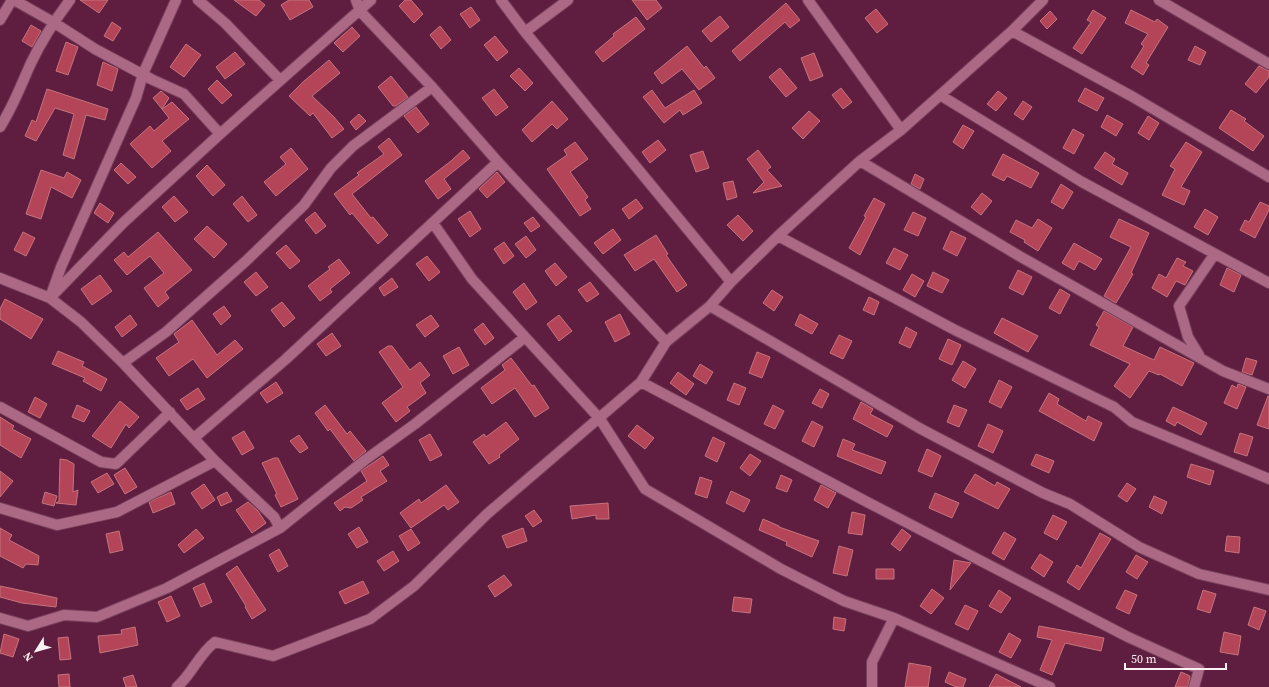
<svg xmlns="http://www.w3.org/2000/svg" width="1269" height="687" viewBox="0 0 1269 687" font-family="'Source Serif 4',serif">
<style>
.building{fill:#b44458;stroke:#c4757e}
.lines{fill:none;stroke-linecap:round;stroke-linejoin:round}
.minor-casing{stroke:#78405c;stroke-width:12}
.minor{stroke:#ac6986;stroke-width:10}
</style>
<rect width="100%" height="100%" fill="#5f1e3f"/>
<!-- building -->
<path class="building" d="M80 0H108L99 13Z
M234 0H259L265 5 256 16Z
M289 0H309L313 7 290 20 281 5Z
M405 0H411L423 14 414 23 399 6Z
M632 0H656L662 8 647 20Z
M786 3 800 20 790 28 785 22 740 61 732 51Z
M471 7 480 20 470 28 460 14Z
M876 9 888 24 877 33 865 18Z
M1093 10 1106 18 1082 54 1073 48 1091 22 1087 20Z
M1131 10 1155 22 1157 19 1168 27 1146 63 1149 65 1143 75 1131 67 1144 46 1141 44 1148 34 1125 23Z
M1050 11 1057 19 1047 29 1040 21Z
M720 16 729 27 711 42 702 31Z
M636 17 645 29 603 62 595 52 614 36 613 34Z
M112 22 121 28 113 41 104 36Z
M31 25 41 31 32 47 22 41Z
M440 26 451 40 441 49 430 35Z
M352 27 360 36 343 52 334 43Z
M495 36 508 52 497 61 484 45Z
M66 42 78 47 68 75 56 71Z
M186 44 201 55 184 77 170 67Z
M687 46 704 68 706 66 715 78 699 90 682 69 662 84 654 73Z
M1195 46 1206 52 1200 65 1188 60Z
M235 52 245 64 225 79 216 67Z
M814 53 823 76 810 81 801 58Z
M329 60 340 73 312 96 334 117 344 129 332 138 313 113 310 116 289 96 303 82Z
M103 62 118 69 112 91 97 85Z
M1259 66 1269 71V77L1256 93 1245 84Z
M519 68 533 83 525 91 510 76Z
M780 68 797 88 786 97 769 77Z
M391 76 408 97 396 106H393L378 87Z
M217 80 232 95 222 104 208 89Z
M841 88 852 102 843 109 832 95Z
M1085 88 1104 98 1097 111 1078 101Z
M47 89 108 109 105 120 86 115 74 159 63 155 74 114 55 108 36 141 25 136 32 120 36 122Z
M494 89 508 107 496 116 482 98Z
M652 90 665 108 694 90 702 103 683 115 680 110 664 123 643 97Z
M161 91 169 98 162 109 153 98Z
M998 91 1007 98 996 111 987 104Z
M552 101 568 119 557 129 552 124 532 142 522 130Z
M1023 101 1032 107 1023 120 1014 114Z
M172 102 189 119 162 141 171 151 152 168 130 144 150 126 154 131 169 118 162 109Z
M416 107 429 124 418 133 404 116Z
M1231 110 1246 119 1244 121 1264 136 1253 151 1219 128Z
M809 111 820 121 803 139 792 128Z
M359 114 366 121 356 130 350 122Z
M1107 115 1123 124 1116 136 1101 127Z
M1148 116 1159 123 1149 140 1138 133Z
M963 125 974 131 963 149 953 142Z
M1073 129 1084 135 1074 154 1063 148Z
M389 138 402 155 352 194 371 218 373 217 388 235 378 244 352 213 350 215 334 194 359 175 357 173 384 154 378 147Z
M658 140 666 150 650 163 642 152Z
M575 142 588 159 570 172 588 197 585 200 591 209 580 216 547 169 567 155 564 150Z
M1186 142 1202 152 1181 187 1190 191 1184 205 1162 195 1175 169 1170 166Z
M291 148 308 169 276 196 264 182 286 164 280 157Z
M463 150 470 158 444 179 451 189 438 199 425 181 451 161Z
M758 150 771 167 767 170 782 186 753 193 764 182 747 159Z
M703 151 709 168 696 172 690 155Z
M1105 152 1115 159 1112 164 1128 173 1122 185 1094 168Z
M1003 154 1039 173 1031 188 1007 176 1004 181 992 175Z
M121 163 136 177 128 184 114 170Z
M207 165 225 185 213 196 196 176Z
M41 170 64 178 67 172 81 180 72 198 51 187 41 219 26 214Z
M497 172 505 182 487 198 479 189Z
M915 174 924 179 920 189 911 184Z
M733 181 737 197 727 200 723 183Z
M1061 184 1073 192 1063 209 1051 202Z
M982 193 992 201 981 215 971 207Z
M174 196 188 212 175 222 162 207Z
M242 196 257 215 248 222 233 204Z
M874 198 885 204 860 255 849 248 866 217 864 216Z
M636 199 643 208 629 219 622 209Z
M1260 202 1269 206V210L1255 238 1240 230 1245 220 1249 222Z
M100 203 114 213 108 223 94 213Z
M1205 209 1218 217 1208 235 1194 227Z
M470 211 481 229 470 237 458 219Z
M315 212 326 226 316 234 305 220Z
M913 212 926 218 918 236 904 230Z
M738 215 753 231 743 241 727 225Z
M533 217 540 226 531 232 524 223Z
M1038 219 1052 228 1038 251 1024 242 1025 240 1010 232 1016 220 1032 228Z
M1119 219 1149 233 1131 273 1133 274 1116 303 1104 296 1131 247 1110 237Z
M207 226 227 244 214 258 194 239Z
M613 229 621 240 603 254 594 243Z
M951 231 966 238 957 256 943 249Z
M23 232 35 238 26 256 14 250Z
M158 232 192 270 165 292 169 298 158 307 144 288 164 273 150 256 127 275 114 260 124 252 128 257Z
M656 235 668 254 666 255 687 285 677 292 654 259 635 271 624 255Z
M526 236 536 250 526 258 515 244Z
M504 242 514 256 504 264 494 249Z
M1074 243 1102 259 1095 270 1079 261 1074 270 1062 263Z
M286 245 300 261 290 269 276 253Z
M894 248 908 255 900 270 886 263Z
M427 256 440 272 429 281 416 264Z
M1177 258 1186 262 1183 266 1193 271 1185 285 1176 281 1167 297 1152 288 1159 274 1166 278Z
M339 259 350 273 330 289 332 292 320 301 308 286 330 269 328 267Z
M555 263 567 277 556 286 545 271Z
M1227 268 1241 275 1234 292 1220 285Z
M1018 270 1032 277 1023 295 1009 288Z
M256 272 268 287 256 296 244 282Z
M933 272 949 280 942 293 927 286Z
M912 274 924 281 915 297 903 290Z
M100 275 112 291 92 305 81 289Z
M392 278 398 287 384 296 379 288Z
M590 282 599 294 587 302 578 290Z
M524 283 537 302 526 310 513 292Z
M1060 289 1070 295 1060 314 1049 308Z
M772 290 783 297 774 311 763 303Z
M869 297 879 302 874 315 863 310Z
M5 299 43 319 31 339 0 319V309Z
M282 302 295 318 284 327 271 310Z
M224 306 231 316 221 325 213 314Z
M1104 311 1133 327 1123 346 1154 360 1160 347 1194 363 1182 386 1160 374 1159 375 1149 371 1130 398 1114 386 1130 364 1090 345 1099 327 1096 325Z
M620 314 630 334 615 342 605 322Z
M800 314 818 324 812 334 795 325Z
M130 315 137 325 122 337 115 327Z
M431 315 439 326 425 337 416 325Z
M559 315 572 331 559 341 547 324Z
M1002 318 1038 336 1028 352 994 333Z
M192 320 217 355 235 340 243 349 207 378 193 359 169 376 156 358 179 342 174 334Z
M483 323 494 338 485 345 474 330Z
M906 327 917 333 910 348 899 343Z
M332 333 341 346 326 356 317 344Z
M839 335 852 341 843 359 830 353Z
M948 339 961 345 952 365 939 359Z
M388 346H392L410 370 420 362 430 375 420 383 426 393 407 407 410 411 396 422 382 403 403 387 379 352Z
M459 347 469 365 453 374 443 356Z
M58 351 84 362 82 366 107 379 101 391 83 381 85 378 52 364Z
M757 352 770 357 762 378 749 373Z
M511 358 532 386 534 385 549 408 535 417 515 388 492 404 481 388 505 370 502 365Z
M1246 358 1257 361 1252 375 1242 372Z
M963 361 976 369 965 388 952 380Z
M700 364 713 372 706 384 693 376Z
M678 372 694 384 686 395 670 383Z
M999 380 1012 387 1001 408 989 402Z
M276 382 283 393 267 403 260 393Z
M734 383 746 388 739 405 727 400Z
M1238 384 1246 387 1237 409 1224 403 1232 385 1237 388Z
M198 388 205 399 187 410 180 400Z
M820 389 829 394 822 408 812 403Z
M1049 393 1059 399 1057 404 1086 421 1088 416 1102 423 1094 441 1039 411Z
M1268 396H1269V429L1257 425Z
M35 397 47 404 40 418 28 412Z
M120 401 139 417 129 428 126 424 111 448 92 436Z
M861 402 873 409 870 414 893 426 887 437 853 419Z
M77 405 90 411 84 422 72 417Z
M325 405 347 434 350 431 366 451 354 461 330 429 328 431 315 413Z
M773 405 784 411 775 429 764 424Z
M954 405 967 410 959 427 947 422Z
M1173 407 1207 423 1201 435 1177 422 1175 426 1166 421Z
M0 417 14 426 12 429 31 439 21 458 0 445Z
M812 421 823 427 814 447 802 441Z
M506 422 519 439 499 455 500 457 489 464 473 442 484 434 486 437Z
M988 424 1003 431 993 453 978 446Z
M637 425 654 438 645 449 628 436Z
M244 431 254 448 242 455 232 438Z
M1240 433 1253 437 1247 456 1234 452Z
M430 434 442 455 430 461 419 440Z
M299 435 308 448 300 453 290 441Z
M713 437 725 443 717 462 705 456Z
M843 439 855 444 852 450 886 462 881 474 837 456Z
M927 449 941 456 932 477 918 471Z
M750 454 761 461 750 476 740 468Z
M1036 454 1054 461 1049 473 1031 465Z
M383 456 389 465 380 471 387 481 361 497 363 500 351 508 345 507 340 511 334 503 367 481 361 471Z
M274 458H278L298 499 281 507 275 495 277 494 262 463Z
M60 459 67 460 74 464 73 492 78 490 76 505 56 503 59 501Z
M1191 464 1214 471 1210 485 1187 477Z
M125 468 137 487 125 494 114 475Z
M0 471 13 481 0 497Z
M107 473 114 484 98 493 91 482Z
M975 474 995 486 997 482 1010 489 998 509 964 492Z
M781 475 792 480 787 492 776 488Z
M700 477 712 481 707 498 695 494Z
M1127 483 1136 489 1127 502 1118 496Z
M204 484 215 500 202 509 191 493Z
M446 485 459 502 448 510 444 505 411 528 400 513 419 499 421 503Z
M821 485 836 493 828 508 814 500Z
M731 491 750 500 744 512 726 503Z
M45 492 57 496 54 506 42 503Z
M171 492 175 504 153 513 149 502Z
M227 492 232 501 221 506 217 497Z
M935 493 959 503 952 518 929 508Z
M1154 496 1167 502 1162 514 1149 507Z
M248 502 258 511 266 523 252 533 236 510Z
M608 503 609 519H596V515L572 519 570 506Z
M534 510 542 521 533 527 525 516Z
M852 512 865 515 862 535 848 533Z
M1053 515 1067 522 1057 540 1044 533Z
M763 519 779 526V527L819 541 812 557 786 545 787 542 759 530Z
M359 527 368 542 357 548 348 534Z
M0 528 12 535 9 540 39 556 38 565 26 564 23 568 0 556Z
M523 528 527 541 507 548 502 536Z
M196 529 204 538 184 553 178 545Z
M411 529 420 543 408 551 399 536Z
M902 529 911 536 900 551 891 544Z
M119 531 123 550 110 553 106 534Z
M1004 532 1016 539 1004 560 992 553Z
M1100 533 1111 539 1079 590 1067 582 1077 565 1081 568Z
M1227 536 1240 537 1239 553 1225 551Z
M839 546 853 550 847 576 833 573Z
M279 549 288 566 278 572 269 555Z
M393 551 399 561 384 571 377 561Z
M1040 554 1053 562 1044 577 1031 568Z
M1136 555 1148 562 1137 579 1126 572Z
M954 560 971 563 950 590Z
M237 566 266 610 252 619 245 607 246 606 226 574Z
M876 569H894V579H876Z
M504 575 512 585 495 597 488 586Z
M363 581 369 593 345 604 339 592Z
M204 583 212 602 201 607 193 588Z
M0 586 57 598 56 607 22 603 0 597Z
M932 589 944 598 931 614 920 606Z
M999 590 1011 598 1001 613 989 606Z
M1125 590 1137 595 1129 614 1116 608Z
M1203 590 1216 594 1210 613 1197 609Z
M171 596 180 616 167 622 158 602Z
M734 597 752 599 750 613 732 611Z
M965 605 978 611 968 630 955 624Z
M1254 607 1266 611 1259 630 1248 625Z
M834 617 846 619 844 631 833 629Z
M1039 626 1104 638 1101 651 1065 643 1052 675 1040 670 1052 640 1037 637Z
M135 627 138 645 100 653 98 636 122 634 121 630Z
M1224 632 1241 636 1238 655 1220 652Z
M1009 633 1021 640 1011 658 999 652Z
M4 634 19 639 13 657 0 653Z
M68 637 71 659 60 660 58 638Z
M909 663 931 667 928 687H905Z
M949 672 966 679 963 687H956L945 682Z
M1181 672 1190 676 1188 687H1175Z
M69 674 70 687H59L58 675Z
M996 674 1021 687H989Z
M133 675 137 687H126L123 678Z"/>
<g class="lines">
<!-- minor casing -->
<g class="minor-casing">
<path id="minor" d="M14 0 53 22 95 49 153 80 184 94 220 134
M198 0 225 23 280 80
M356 0 360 11 432 87 498 162 666 342
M501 0 525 32 731 282
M808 0 901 130
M1159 0 1269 64
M0 20 12 0
M1012 31 1133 97 1269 177
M525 32 568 0
M940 95 1082 182 1269 283
M0 127C13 107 21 85 31 63 42 40 55 20 70 0
M860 161 1021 257 1223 371 1269 389
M433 223 472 279 600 419 645 489 781 569 844 601 894 618 1050 687
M778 236 955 330 1114 407 1132 422 1269 479
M0 278 50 298 81 322 123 363 215 461 274 517 280 528
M51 295 61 267 136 98 143 74 176 0
M50 298 123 223 220 134 371 0
M710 306 921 429 1043 493 1070 504 1139 547 1199 574 1269 590
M1199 355 1188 337 1179 306 1214 255
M123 363 166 332 246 261 304 205 331 168 353 146 432 87
M641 382 869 503 1128 637 1199 669 1194 687
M0 407 101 462 116 464 170 412
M194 438 286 359 498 162
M0 508 57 525 117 512 215 461
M0 618 28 626 64 615 97 617 167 588 280 528 365 460 415 424 524 338
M177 687C192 674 199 654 215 642L273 656 370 619 414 586 487 514 641 382 666 342 710 306 731 282 778 236 860 161 901 130 1012 31 1043 0
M872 687V662L894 618"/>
</g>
<!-- minor -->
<use href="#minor" class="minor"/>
</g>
<!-- north arrow -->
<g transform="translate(36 651) rotate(233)" stroke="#5f1e3f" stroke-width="3" paint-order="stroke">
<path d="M0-3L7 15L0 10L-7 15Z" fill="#fbf2f5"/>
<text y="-6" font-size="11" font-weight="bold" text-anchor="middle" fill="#fbf2f5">N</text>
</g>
<!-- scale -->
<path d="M1125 663v6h101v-6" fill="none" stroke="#fbf2f5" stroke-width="2"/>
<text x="1131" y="663" font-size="12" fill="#fbf2f5" stroke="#5f1e3f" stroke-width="3" paint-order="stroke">50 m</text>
</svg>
